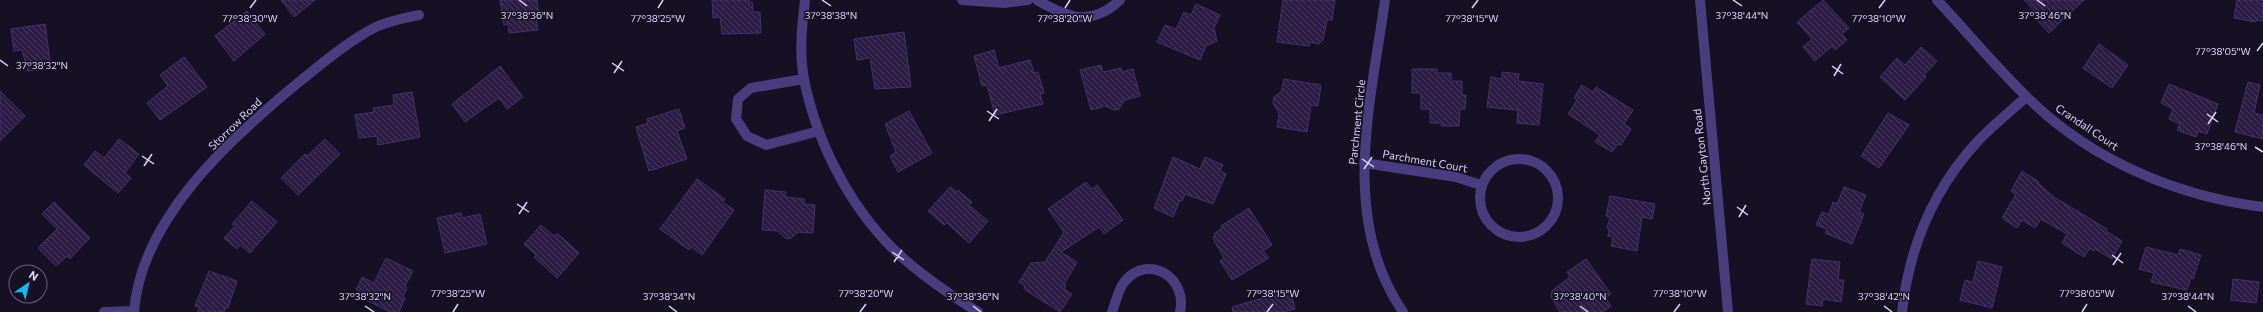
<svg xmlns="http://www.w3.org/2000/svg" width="2263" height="312" viewBox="0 0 2263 312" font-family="Commissioner,sans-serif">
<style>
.building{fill:url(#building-back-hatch);stroke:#44316d}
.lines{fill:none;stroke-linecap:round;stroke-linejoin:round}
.minor{stroke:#483e7f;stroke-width:10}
.tertiary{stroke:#483e7f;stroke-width:10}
.ticks{fill:none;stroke:#ded5fc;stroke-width:1.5}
.labels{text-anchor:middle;stroke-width:3;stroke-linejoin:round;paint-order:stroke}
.street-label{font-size:11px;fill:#ded5fc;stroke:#151023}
.ticks-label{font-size:10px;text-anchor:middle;fill:#ded5fc;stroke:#151023;stroke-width:3;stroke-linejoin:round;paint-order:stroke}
</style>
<defs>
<pattern id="building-back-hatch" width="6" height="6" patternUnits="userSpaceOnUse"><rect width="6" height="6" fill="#291d43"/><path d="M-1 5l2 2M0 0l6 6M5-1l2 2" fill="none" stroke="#483d5f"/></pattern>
</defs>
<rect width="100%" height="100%" fill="#151023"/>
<!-- building -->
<path class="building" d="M281 0H315L294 17Z
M500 0H537L539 17 536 18 538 30 509 33 508 24 504 25Z
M712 0H749V2H752L753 12H760L761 33 722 34 720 17 713 18Z
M1283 0H1335L1332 20H1327L1323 40 1319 44 1310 42 1309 46 1277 42Z
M1823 0 1849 28 1842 34 1847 40 1835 50 1832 46 1815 61 1803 47 1812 39 1797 22Z
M2024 0H2084L2049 33 2035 18 2038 15Z
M2237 0H2263V21L2256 20V22L2234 18Z
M1196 4 1220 15 1214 28 1217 41 1206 46 1200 60 1157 42 1165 25 1176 29 1184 12 1191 15Z
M247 11 265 34 234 61 215 36Z
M45 24 51 68 28 71 22 50 14 51 11 29Z
M904 32 911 87 875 89 870 58 857 60 854 39Z
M2099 44 2128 65 2112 88 2083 68Z
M1921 47 1937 61 1924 75 1926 77 1905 100 1880 77 1897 58 1905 65Z
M994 50 999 68 1030 60 1034 73 1038 72 1044 93 1040 94 1043 104 995 115 987 85 982 86 974 56Z
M184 57 207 87 160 120 147 103 168 86 160 75Z
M1101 65 1103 72 1121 68 1122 72 1133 69 1140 96 1125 100 1119 109 1114 110 1105 106 1091 110 1080 70Z
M500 66 523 97 507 109 499 98 465 122 452 104Z
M1412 69H1437V73H1451V81H1462V95H1466L1465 109H1460L1459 126H1441V123H1430V109H1421V93H1412Z
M1502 72 1519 74 1518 81 1543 84 1539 125 1517 123 1518 110 1487 107 1491 77 1502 79Z
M1284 79 1321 85 1318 106 1311 105 1307 132 1277 127 1279 113 1273 103 1274 97 1281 92Z
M2248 82 2260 85 2254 113 2263 115V139L2235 132Z
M2169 84 2218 104 2207 134 2198 131 2196 137 2177 130 2180 124 2169 119 2173 109 2161 103Z
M1582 85 1593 92 1596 87 1633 110 1624 124 1631 129 1621 145 1618 144 1612 152 1595 142 1600 135 1568 114 1577 100 1574 98Z
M0 91 25 116 0 141Z
M412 92 420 137 378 145 377 136 359 138 355 115 374 112 373 108 394 105 393 95Z
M679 109 685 128 677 131 687 159 649 171 636 127 648 123 647 119Z
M909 111 932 153 898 172 890 156 896 152 885 124Z
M1888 113 1909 125 1879 168 1861 156Z
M119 139 139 154 125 173 131 178 118 193 84 165 95 151 104 158Z
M325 139 340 154 298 195 281 178 305 154 307 156Z
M1173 157 1200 169 1205 157 1223 165 1220 171 1226 174 1213 204 1185 194 1182 201 1180 200 1173 217 1154 208Z
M2022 171 2039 182 2038 183 2054 197 2107 229 2106 231 2122 241 2112 259 2095 249 2094 251 2090 248 2084 257 2062 243 2067 234 2041 219 2035 228 2022 220 2017 228 2002 218 2016 194 2011 191Z
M697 179 725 199 723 202 734 210 702 255 691 247 689 250 660 229Z
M1086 182 1092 189 1097 185 1123 220 1104 234 1099 227 1061 252 1077 262 1064 285 1066 286 1064 289 1072 294 1060 312 1024 289 1025 286 1019 282 1031 263 1045 262 1064 232 1048 209Z
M950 187 957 192 958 190 972 202 969 205 988 221 969 243 947 223 944 225 928 211Z
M1844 187 1866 195 1859 212 1864 214 1852 244 1825 233 1827 229 1816 225 1822 212 1829 214 1833 202 1837 204Z
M765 190 786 192 785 197 804 199V204L815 205 813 233 798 232 790 239 785 238 778 231 762 230Z
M1610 196 1655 204 1652 219 1642 217 1637 251 1611 246 1613 237 1608 236 1609 228H1607L1610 217 1606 216Z
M252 201 277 222 250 253 240 245 237 249 224 238 235 226 232 224Z
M54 202 90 238 70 259 67 256 56 266 38 248 57 229 42 214Z
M1249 208 1272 245 1263 251 1269 258 1232 280 1220 261 1224 258 1213 239 1215 233 1222 228 1221 226Z
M461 213 462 218 480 214 487 244 445 253 437 218Z
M541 225 554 236 557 233 579 253 557 278 534 257 536 255 524 244Z
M2146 247 2178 255 2180 249 2201 255 2193 279 2191 278 2187 290 2151 282 2154 273 2139 269Z
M386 258 413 271 405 286 407 288 403 297 405 298 399 312H390L366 300 368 296 356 290 362 277 374 283Z
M1586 259 1611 294 1606 298 1611 306 1603 312H1560L1551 297 1552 291 1570 277 1567 272Z
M1812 259 1840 262 1838 280H1844L1841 302 1823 299 1822 306 1806 304Z
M1978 261 2002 267 1992 308 1960 300 1965 280 1973 282Z
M209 271 237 281 228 308 226 307 224 312H198L199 307 195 306Z
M2233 279 2259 282 2256 303 2231 300Z
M1290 290 1295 309 1284 312H1233L1232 307Z"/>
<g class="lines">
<!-- minor -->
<path class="minor" d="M805 0C802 25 799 53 804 79 817 145 853 214 904 259 927 279 952 296 978 312
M962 0 1004 3 1028 0
M1037 0C1067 18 1092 27 1120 0
M1385 0C1371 102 1339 219 1403 312
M1937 0C1967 32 1995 66 2026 96 2089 159 2175 196 2263 207
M804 79 751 88 738 99 736 119 747 136 766 145 819 131
M1480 198a39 39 0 1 1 78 0a39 39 0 1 1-78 0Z
M1364 163 1456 177 1481 185
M104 312 134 311
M134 312C141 218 231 138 299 82 323 63 348 41 376 27 389 21 405 18 419 15
M1112 312C1116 302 1118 289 1125 281 1149 253 1188 278 1180 312
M1902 312C1909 248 1933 190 1977 142 1992 126 2010 112 2026 97"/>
<!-- tertiary -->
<path class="tertiary" d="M1700 0 1728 312"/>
</g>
<!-- ticks -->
<path class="ticks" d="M519 0 527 6M822 0 831 6M1733 0 1742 6M2037 0 2045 6M250 8 256 0M658 8 663 0M1065 8 1070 0M1472 8 1478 0M1879 8 1885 0M2257 51 2263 43M0 60 8 66M612 63 624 71M1832 66 1843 74M614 73 622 61M1834 76 1841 64M987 111 999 119M2207 114 2218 122M989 121 997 109M2208 124 2216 112M2255 147 2263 152M142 156 154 164M1362 159 1374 167M144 166 152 154M1364 169 1372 157M517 204 529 212M1737 207 1748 215M519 214 527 202M1739 217 1746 205M892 252 904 260M2112 255 2123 263M894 262 902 250M2113 265 2121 253M365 306 374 312M669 306 677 312M973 306 981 312M1580 306 1588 312M1884 306 1892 312M2188 306 2196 312M453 312 458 304M860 312 866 304M1267 312 1273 304M1674 312 1680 304M2082 312 2087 304"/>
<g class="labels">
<!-- street labels -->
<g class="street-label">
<text transform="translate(1357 122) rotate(-84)" y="4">Parchment Circle</text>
<text transform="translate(235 124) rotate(-44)" y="4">Storrow Road</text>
<text transform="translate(2087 127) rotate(34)" y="4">Crandall Court</text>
<text transform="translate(1702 157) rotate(-96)" y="4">North Gayton Road</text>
<text transform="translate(1425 161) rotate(10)" y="4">Parchment Court</text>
</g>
</g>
<g class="ticks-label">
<text x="2045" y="19">37°38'46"N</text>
<text x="527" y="19">37°38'36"N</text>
<text x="831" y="19">37°38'38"N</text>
<text x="1742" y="19">37°38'44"N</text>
<text x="250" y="22">77°38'30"W</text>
<text x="658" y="22">77°38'25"W</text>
<text x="1472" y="22">77°38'15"W</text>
<text x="1879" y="22">77°38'10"W</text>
<text x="1065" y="22">77°38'20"W</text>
<text x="2223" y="55">77°38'05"W</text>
<text x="42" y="69">37°38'32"N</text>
<text x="2221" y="150">37°38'46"N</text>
<text x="458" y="297">77°38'25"W</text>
<text x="866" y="297">77°38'20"W</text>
<text x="1273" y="297">77°38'15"W</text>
<text x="1680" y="297">77°38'10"W</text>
<text x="2087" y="297">77°38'05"W</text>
<text x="365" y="300">37°38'32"N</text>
<text x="669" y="300">37°38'34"N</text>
<text x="973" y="300">37°38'36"N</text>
<text x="1580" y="300">37°38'40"N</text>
<text x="1884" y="300">37°38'42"N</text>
<text x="2188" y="300">37°38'44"N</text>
</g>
<!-- north arrow -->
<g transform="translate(28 284) rotate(34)"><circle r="19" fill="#151023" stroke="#655f7a"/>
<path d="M0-3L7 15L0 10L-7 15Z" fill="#10bced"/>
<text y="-6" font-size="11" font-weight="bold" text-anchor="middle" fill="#ded5fc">N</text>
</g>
</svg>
